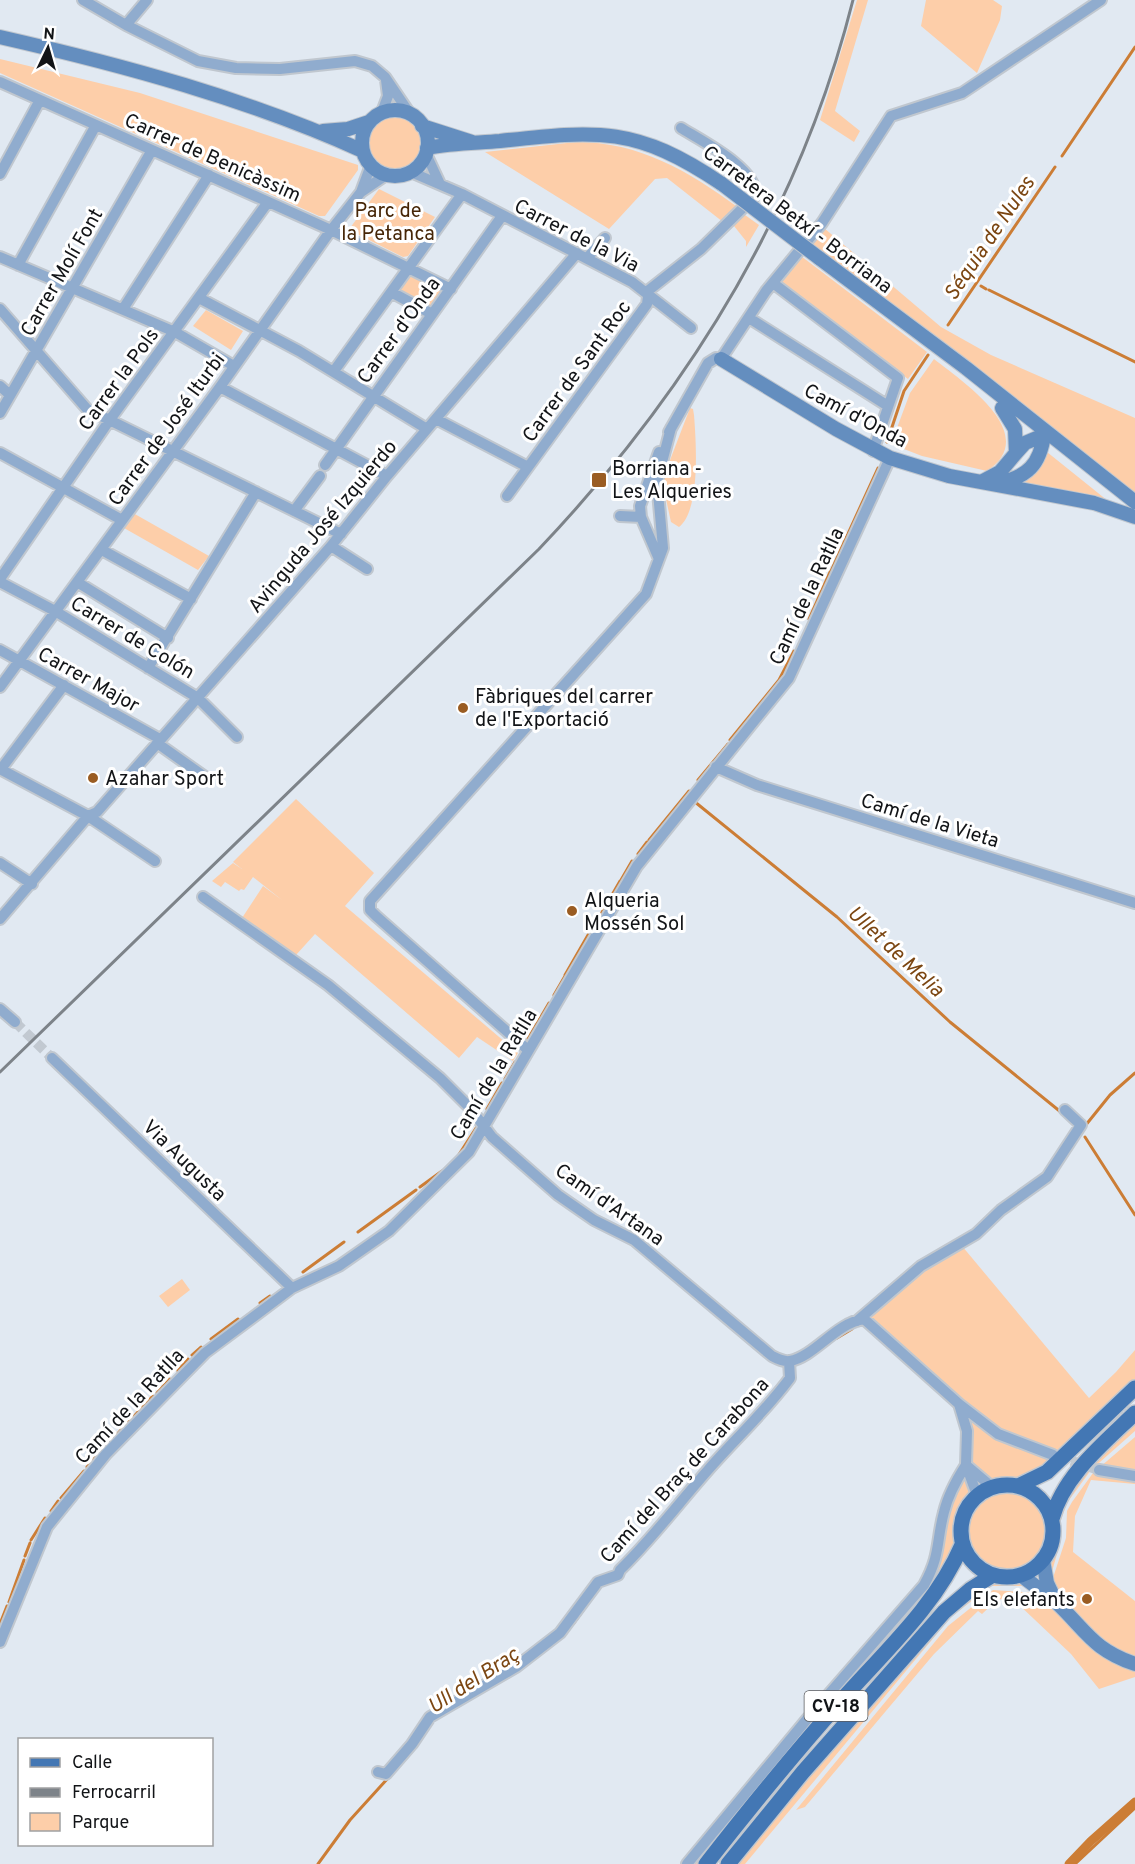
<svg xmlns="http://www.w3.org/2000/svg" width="1135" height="1864" viewBox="0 0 1135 1864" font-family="Overpass,sans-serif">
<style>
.green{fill:#fdcea9}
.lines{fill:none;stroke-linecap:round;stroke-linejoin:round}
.stream{stroke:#cc7d35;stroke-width:3}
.canal{stroke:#cc7d35;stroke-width:9}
.street-tunnel{stroke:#c2c9d1;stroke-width:10;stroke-dasharray:10 5;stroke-linecap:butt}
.street-casing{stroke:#c0c7cf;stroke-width:14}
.secondary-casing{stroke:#c0c7cf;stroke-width:16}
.primary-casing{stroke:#c0c7cf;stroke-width:18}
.street{stroke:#90acce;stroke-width:10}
.secondary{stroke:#648ebf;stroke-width:14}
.primary{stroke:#4377b4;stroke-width:15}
.rail{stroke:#7d8389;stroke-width:3}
.secondary-bridge-casing{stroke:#c0c7cf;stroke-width:16;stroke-linecap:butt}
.secondary-bridge{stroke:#648ebf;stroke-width:14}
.poi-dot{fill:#9a5c22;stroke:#fff;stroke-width:2}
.labels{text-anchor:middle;stroke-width:6;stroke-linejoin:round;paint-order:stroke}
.shield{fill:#fff;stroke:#595a5d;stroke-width:1.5}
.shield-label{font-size:18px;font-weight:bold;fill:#121417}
.street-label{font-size:20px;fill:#121417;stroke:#fff}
.park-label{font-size:20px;fill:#462607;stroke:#fff}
.poi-label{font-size:20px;fill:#121417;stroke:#fff;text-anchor:start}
.water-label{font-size:21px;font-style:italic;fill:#7b4612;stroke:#fff}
</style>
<rect width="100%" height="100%" fill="#e1e9f2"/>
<!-- green -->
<path class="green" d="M857 0H868L835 111 860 131 854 142 820 120Z
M926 0H993L1002 6 1000 20 977 73 921 26Z
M0 59 140 93 358 165V170L325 216H319L0 73Z
M366 143a28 28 0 1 1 56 0a28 28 0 1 1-56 0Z
M576 142C640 142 688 171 739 208L723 222 667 178 655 179 609 229 485 152Z
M379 189 435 217 408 256 403 257 351 231 350 228Z
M745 215 759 225 746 247V241L734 226 737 219Z
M824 228 941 327 991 355 1135 418V498L810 246Z
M801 256 927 352 908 379 779 283Z
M412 271 443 288 429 308 398 291Z
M206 310 243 331 231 350 193 326Z
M934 359C963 382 1042 434 987 471L922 456 891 444 910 393Z
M690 408 693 409 694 415C696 440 701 510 679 527L671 522 662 481Z
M1047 452 1108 501 1020 484 1040 467Z
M133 513 209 556 198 570 124 528Z
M296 799 374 873 345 906 518 1053 513 1061 477 1037 459 1058 315 934 296 955 242 918 263 886 282 900 253 877 244 890 241 889 239 891 225 882 221 887 212 881 233 863 242 869 233 862Z
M962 1246 1089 1398 1116 1372 1135 1350V1381L1052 1461 1016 1480H992L969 1463 965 1412 999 1433 864 1317 924 1266Z
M182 1279 190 1290 168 1307 159 1296Z
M1135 1419V1431L1091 1470 1067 1503 1061 1520V1540L1051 1575 1049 1563 1057 1546 1058 1518 1076 1481Z
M1135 1437V1484L1091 1480 1075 1516 1073 1552 1135 1601V1659C1093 1640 1077 1620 1051 1584L1066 1538 1067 1511 1072 1502 1093 1473Z
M965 1471 973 1490 961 1506 955 1525V1546L936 1585 785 1758 698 1864H690L925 1586 944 1521Z
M967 1531a40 40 0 1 1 80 0a40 40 0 1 1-80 0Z
M1019 1581 1031 1590 1022 1586H991L951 1617 745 1864H734L890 1679 969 1597 994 1582Z
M993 1590 1037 1593C1074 1627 1085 1650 1135 1669V1677L1099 1689 1071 1654 1014 1600 998 1599 982 1614 978 1611 934 1654 805 1807 796 1810 948 1626Z"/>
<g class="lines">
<!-- stream -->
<path class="stream" d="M1062 156 1135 47
M981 286 986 289
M989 290 1135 362
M948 325 1055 167
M887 442 904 391 928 355
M831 571 878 468
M809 619 830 572
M730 740 779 680 794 651
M698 780 728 744
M695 802 837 917 950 1022 1062 1113
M649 840 689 791
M638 854 647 842
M621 880 632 861
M593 928 620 881
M565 975 588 935
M554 995 565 976
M528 1039 549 1003
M505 1079 515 1062
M487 1109 502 1083
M1085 1126 1110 1095 1135 1073
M1085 1137 1135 1215
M458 1156 478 1125
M420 1187 442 1171
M358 1232 416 1190
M303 1272 344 1242
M260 1303 270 1296
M837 1338 852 1329
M211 1339 238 1319
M192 1355 201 1347
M178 1371 188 1359
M157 1393 170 1379
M107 1445 153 1396
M87 1467 103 1449
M61 1498 84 1471
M51 1511 58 1501
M31 1540 45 1518
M25 1556 30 1543
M9 1602 24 1560
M0 1624 7 1606
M573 1624 594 1595
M318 1864 350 1820 389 1777
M1075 1864 1135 1808"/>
<!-- canal -->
<path class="canal" d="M1069 1864 1091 1841 1135 1802"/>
<!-- street-tunnel -->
<path class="street-tunnel" d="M15 1022 52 1058
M1057 1456 1099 1470"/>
<!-- street casing -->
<g class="street-casing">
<path id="street" d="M83 0 126 25 198 61 236 68 280 69 355 61 372 66 385 77 410 114
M126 25 147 0
M0 82 331 230 451 289
M382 112 388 96 386 80
M426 154 440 184
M411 172 462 194 632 282 691 328
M0 174 40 100
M361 192 371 165
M0 257 175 332 234 366
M587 258 605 238
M18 265 96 125
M773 283 898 378 873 451
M391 292 432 314
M199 298 299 351 427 429
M0 309 87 409 341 534
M123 309 209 175
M749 318 888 406
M334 371 462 194
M0 386 10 395
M220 387 387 476
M0 413 152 150
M436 419 528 467
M669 432 708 363 716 358 721 359 766 291 822 223 891 116 962 93 1101 0
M0 453 122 520
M325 465 502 216
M507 496 647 304 649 290 701 249 754 197C762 171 700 140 681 128
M294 511 320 476
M620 516 641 517
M331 546 367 569
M102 550 191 599
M659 559 641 517 640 506 659 452
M0 579 109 421 268 202
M0 582 55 611 198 698 237 737
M77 582 168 638
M0 650 160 739
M148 668 256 492
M0 687 220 387 331 230 361 192 386 175
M157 743 205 777
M716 767 757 785 1135 903
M0 769 88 816 155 861
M1 769 64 685
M0 863 32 884
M203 897 328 985 440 1078 470 1108 492 1137 558 1195 594 1220 634 1240 772 1356C778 1359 784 1362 790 1361 815 1356 836 1323 864 1319L959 1404 967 1431 966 1465 977 1495
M0 919 88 816 97 812 331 546 387 476 577 253
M0 1009 15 1022
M528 1050 376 916 370 910V901L646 594 663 548 657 481 671 428
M52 1058 292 1288
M857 1321 921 1266 976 1234 1001 1210 1047 1177 1081 1125 1065 1110
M959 1404 998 1434 1053 1455
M966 1465 992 1487
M1099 1470 1135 1476
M0 1642 47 1527 106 1454 205 1353 292 1288 339 1266 389 1231 469 1152 637 866 789 678 890 458
M378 1772 386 1774 412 1744 430 1717 516 1667 560 1633 598 1582 618 1575 620 1570C652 1539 678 1504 708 1470 735 1439 765 1412 790 1378L789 1361
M687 1864 808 1718 924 1585C941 1554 936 1542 944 1512 948 1495 957 1479 966 1465"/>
</g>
<!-- secondary casing -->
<g class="secondary-casing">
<path id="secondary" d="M0 37C123 65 248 99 363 151
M362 143a33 33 0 1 1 66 0a33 33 0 1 1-66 0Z
M422 126 472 142
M323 131 348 129 369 122
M427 148C451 143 476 143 500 141 599 130 636 126 722 184
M819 258 966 368 1135 502
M721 359 836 429 890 458 949 476 1094 503 1135 517
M1016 453 1025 443 1044 435
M983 481 1000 472 1016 453 1015 429 1002 408
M998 483C1028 477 1040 464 1044 435
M1043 1560 1047 1583 1055 1600
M1021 1575C1033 1585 1047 1594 1058 1604 1087 1632 1094 1650 1135 1664"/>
</g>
<!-- primary casing -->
<g class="primary-casing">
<path id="primary" d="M961 1531a46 46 0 1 1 92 0a46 46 0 1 1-92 0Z
M1018 1486 1047 1472 1135 1388
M1052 1519C1063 1476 1104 1443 1135 1413
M706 1864C749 1809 793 1755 839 1703 883 1653 936 1606 962 1545
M728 1864 803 1772 944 1612 971 1589 993 1575"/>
</g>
<!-- street -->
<use href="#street" class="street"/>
<!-- secondary -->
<use href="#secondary" class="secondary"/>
<!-- primary -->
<use href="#primary" class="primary"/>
<!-- rail -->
<path class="rail" d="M0 1072 539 549C687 393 800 211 853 0"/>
<!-- secondary-bridge casing -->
<g class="secondary-bridge-casing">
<path id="secondary-bridge" d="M722 184 819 258"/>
</g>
<!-- secondary-bridge -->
<use href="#secondary-bridge" class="secondary-bridge"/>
</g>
<!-- markers -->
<g class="poi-dot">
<rect x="591" y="472" width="16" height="16" rx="3"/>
<circle cx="463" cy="708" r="6"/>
<circle cx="93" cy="778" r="6"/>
<circle cx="572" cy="911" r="6"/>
<circle cx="1087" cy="1599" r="6"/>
</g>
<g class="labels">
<!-- shield labels -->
<rect class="shield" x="804.5" y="1691" width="63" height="30" rx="4.5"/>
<g class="shield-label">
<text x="836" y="1712">CV-18</text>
</g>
<!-- street labels -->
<g class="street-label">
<text transform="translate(213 157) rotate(24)" y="7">Carrer de Benicàssim</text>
<text transform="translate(798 219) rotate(37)" y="7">Carretera Betxí - Borriana</text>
<text transform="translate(577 235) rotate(27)" y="7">Carrer de la Via</text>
<text transform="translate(61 272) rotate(-60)" y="7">Carrer Molí Font</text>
<text transform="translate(398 330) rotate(-54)" y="7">Carrer d'Onda</text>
<text transform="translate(576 371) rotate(-54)" y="7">Carrer de Sant Roc</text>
<text transform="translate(118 379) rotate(-54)" y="7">Carrer la Pols</text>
<text transform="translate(856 415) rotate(28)" y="7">Camí d'Onda</text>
<text transform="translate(166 429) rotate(-54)" y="7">Carrer de José Iturbi</text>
<text transform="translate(322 526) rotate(-50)" y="7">Avinguda José Izquierdo</text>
<text transform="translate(806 596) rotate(-65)" y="7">Camí de la Ratlla</text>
<text transform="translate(133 637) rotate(31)" y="7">Carrer de Colón</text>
<text transform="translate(89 679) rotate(29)" y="7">Carrer Major</text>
<text transform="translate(930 820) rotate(17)" y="7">Camí de la Vieta</text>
<text transform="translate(493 1074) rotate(-59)" y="7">Camí de la Ratlla</text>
<text transform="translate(185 1160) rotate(44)" y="7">Via Augusta</text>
<text transform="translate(610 1204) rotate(35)" y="7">Camí d'Artana</text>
<text transform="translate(129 1406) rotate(-47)" y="7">Camí de la Ratlla</text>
<text transform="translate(684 1470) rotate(-48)" y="7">Camí del Braç de Carabona</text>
</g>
<!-- park labels -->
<g class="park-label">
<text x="388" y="217">Parc de<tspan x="388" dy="23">la Petanca</tspan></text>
</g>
<!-- poi labels -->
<g class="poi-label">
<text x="612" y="475">Borriana -<tspan x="612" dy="23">Les Alqueries</tspan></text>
<text x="475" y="703">Fàbriques del carrer<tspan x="475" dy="23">de l'Exportació</tspan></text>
<text x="105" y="785">Azahar Sport</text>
<text x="584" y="907">Alqueria<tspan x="584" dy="23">Mossén Sol</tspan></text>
<text x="1075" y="1606" text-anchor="end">Els elefants</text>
</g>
<!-- water labels -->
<g class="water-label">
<text transform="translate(989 238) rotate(-56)" y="7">Séquia de Nules</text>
<text transform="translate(896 951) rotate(43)" y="7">Ullet de Melia</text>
<text transform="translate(473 1680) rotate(-33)" y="7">Ull del Braç</text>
</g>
</g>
<!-- legend -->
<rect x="18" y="1738" width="195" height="108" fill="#ffffff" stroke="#a0a1a2" stroke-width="1.5"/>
<rect x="30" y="1758" width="30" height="9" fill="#4377b4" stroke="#a0a1a2" stroke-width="1.5"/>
<text x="72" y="1768" font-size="18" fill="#121417">Calle</text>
<rect x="30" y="1788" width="30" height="9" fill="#7d8389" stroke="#a0a1a2" stroke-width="1.5"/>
<text x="72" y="1798" font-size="18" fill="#121417">Ferrocarril</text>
<rect x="30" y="1813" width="30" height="18" fill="#fdcea9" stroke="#a0a1a2" stroke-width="1.5"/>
<text x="72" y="1828" font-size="18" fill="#121417">Parque</text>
<!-- north arrow -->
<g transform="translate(48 48) rotate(5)" stroke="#ffffff" stroke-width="4.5" paint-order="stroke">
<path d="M0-4.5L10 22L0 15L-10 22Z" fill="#121417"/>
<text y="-9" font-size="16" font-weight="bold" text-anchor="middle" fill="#121417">N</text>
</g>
</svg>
